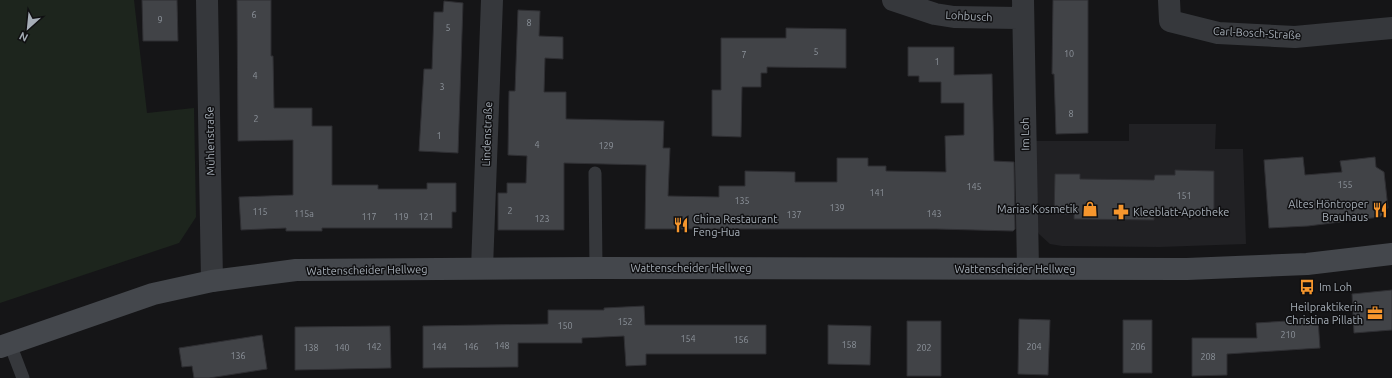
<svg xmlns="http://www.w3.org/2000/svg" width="1392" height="378" viewBox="0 0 1392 378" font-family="Ubuntu,sans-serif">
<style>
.built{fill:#212124}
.green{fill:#1d251d}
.building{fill:#414347;stroke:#2f2f33}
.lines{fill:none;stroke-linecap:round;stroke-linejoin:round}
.service{stroke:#36383c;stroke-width:13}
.minor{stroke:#36383c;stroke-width:22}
.secondary{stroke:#44474c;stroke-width:22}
.labels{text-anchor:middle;stroke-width:3;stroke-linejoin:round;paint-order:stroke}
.number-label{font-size:9px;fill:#8d939b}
.street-label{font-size:11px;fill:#a6aeb7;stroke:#101012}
.poi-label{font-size:11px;fill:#a6aeb7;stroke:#101012;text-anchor:end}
</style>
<rect width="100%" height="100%" fill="#151517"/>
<!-- built -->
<path class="built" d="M1129 124H1216L1215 149H1243L1246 244 1159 247 1062 246 1050 244 1039 234 1034 225 1033 141H1129Z"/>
<!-- green -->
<path class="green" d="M0 0H134L147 113 194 108 196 217 179 243 0 303Z"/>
<!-- building -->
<path class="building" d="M142 0H177L178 41H143Z
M237 0H271V56H273L274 108H312V126H332V185H378V189H427V183H456V212H452V228H322V231H286V228L241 230 239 197 293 195V140L238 141Z
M1053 0H1088V133L1056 134 1054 74H1052Z
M444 1 463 3 458 153 419 151 424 69H432L434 12H443Z
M518 10 540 11 539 36 563 37V59L545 58 544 92H566V119L664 121 663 148H670L668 196 719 197V186H745V171L795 172V182H837V158H868V166H886V171L946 172 945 136 964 135V103H941V82H919V76H908V47H954V75L992 74 994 161 1014 162 1015 229 1013 231 937 229H645L646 165 564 163V230H498V193H507V183H526L527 156 508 155 509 91H515Z
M786 28 846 29V68L767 67V73H761V87H742L741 137 712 136V90H721V38H786Z
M1303 157 1305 175 1342 172 1340 161 1375 157 1376 167 1384 172 1388 208 1380 217 1308 226 1269 228 1264 160Z
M1175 170 1214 171V212L1179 211V216L1154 215V220L1074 219V214H1054L1055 174H1080V179L1154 180 1155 175H1175Z
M1392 290V330L1354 333 1352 294Z
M644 306 645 325H766V354H646V365L626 366 624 336 582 338V343H518V367L423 368V326L548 324V310H604V308Z
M1019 319 1050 320 1048 375 1018 374Z
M1318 319 1320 348 1227 354V375L1192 376V338H1257L1256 323Z
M1123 320H1152V373H1123Z
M907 321H941V376H907Z
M828 325 871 326 870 365 828 364Z
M390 326 391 368 295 370V327Z
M262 335 267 369 209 378H194L192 366 182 367 179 348Z"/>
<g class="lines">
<!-- service -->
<path class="service" d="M595 173 596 268
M10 344 23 378"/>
<!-- minor -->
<path class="minor" d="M207 0 212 281
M893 0 935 14 954 17 1023 18
M1023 0 1028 269
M1169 0 1170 21 1218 33 1295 37 1392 28
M482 268 492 0"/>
<!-- secondary -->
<path class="secondary" d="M0 347 153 294 212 281 296 270 596 268 1187 269 1307 264 1392 254"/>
</g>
<!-- icons -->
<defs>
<g id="shop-bare" transform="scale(1.2)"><path d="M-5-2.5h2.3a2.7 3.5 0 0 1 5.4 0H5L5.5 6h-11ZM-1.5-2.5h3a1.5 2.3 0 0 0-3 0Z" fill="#f6962d" stroke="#101012" stroke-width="2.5" paint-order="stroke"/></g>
<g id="restaurant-bare" transform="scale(1.2)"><path d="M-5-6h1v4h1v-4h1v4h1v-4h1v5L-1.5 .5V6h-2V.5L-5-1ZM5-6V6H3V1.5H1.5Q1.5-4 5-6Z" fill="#f6962d" stroke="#101012" stroke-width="2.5" paint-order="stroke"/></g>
<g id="pharmacy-bare" transform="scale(1.2)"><path d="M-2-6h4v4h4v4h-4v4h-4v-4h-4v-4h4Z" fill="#f6962d" stroke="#101012" stroke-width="2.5" paint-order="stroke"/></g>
<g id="bus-bare" transform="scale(1.2)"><path d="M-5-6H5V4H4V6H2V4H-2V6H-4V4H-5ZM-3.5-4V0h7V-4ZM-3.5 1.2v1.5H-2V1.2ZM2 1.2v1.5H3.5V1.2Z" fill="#f6962d" stroke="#101012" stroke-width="2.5" paint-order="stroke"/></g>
<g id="office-bare" transform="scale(1.2)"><path d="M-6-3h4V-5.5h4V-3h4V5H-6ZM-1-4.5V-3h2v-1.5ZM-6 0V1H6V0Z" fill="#f6962d" stroke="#101012" stroke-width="2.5" paint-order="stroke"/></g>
</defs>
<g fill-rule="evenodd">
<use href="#shop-bare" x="1090" y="209"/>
<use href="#restaurant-bare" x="1380" y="210"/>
<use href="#pharmacy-bare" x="1121" y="212"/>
<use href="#restaurant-bare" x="681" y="225"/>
<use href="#bus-bare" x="1307" y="287"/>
<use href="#office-bare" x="1375" y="313"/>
</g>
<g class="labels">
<!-- number labels -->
<g class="number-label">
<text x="254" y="18">6</text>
<text x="160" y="23">9</text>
<text x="529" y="26">8</text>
<text x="448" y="31">5</text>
<text x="816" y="55">5</text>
<text x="1069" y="57">10</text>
<text x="744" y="58">7</text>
<text x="937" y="65">1</text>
<text x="255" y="79">4</text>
<text x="442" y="90">3</text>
<text x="1071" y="117">8</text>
<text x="256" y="122">2</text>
<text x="439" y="139">1</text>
<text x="537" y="148">4</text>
<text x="606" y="149">129</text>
<text x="1345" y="188">155</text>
<text x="974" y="190">145</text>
<text x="877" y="196">141</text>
<text x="1184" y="199">151</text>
<text x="742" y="204">135</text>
<text x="837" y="211">139</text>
<text x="510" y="214">2</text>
<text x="260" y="215">115</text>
<text x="304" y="217">115a</text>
<text x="934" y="217">143</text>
<text x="794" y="218">137</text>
<text x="369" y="220">117</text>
<text x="401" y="220">119</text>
<text x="426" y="220">121</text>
<text x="542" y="222">123</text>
<text x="625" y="325">152</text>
<text x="565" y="329">150</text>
<text x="1288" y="338">210</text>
<text x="688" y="342">154</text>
<text x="741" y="343">156</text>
<text x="849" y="348">158</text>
<text x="502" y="349">148</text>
<text x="374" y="350">142</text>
<text x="439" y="350">144</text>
<text x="471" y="350">146</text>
<text x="1034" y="350">204</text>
<text x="1138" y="350">206</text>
<text x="311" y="351">138</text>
<text x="342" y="351">140</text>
<text x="924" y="351">202</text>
<text x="238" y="359">136</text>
<text x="1208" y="360">208</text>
</g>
<!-- street labels -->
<g class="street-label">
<text transform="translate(969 16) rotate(3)" y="4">Lohbusch</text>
<text transform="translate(1257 33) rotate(3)" y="4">Carl-Bosch-Straße</text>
<text transform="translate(487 134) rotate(-88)" y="4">Lindenstraße</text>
<text transform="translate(1025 134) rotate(-91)" y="4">Im Loh</text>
<text transform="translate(210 141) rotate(-91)" y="4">Mühlenstraße</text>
<text x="691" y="272">Wattenscheider Hellweg</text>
<text x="1015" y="273">Wattenscheider Hellweg</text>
<text transform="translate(367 270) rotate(-1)" y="4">Wattenscheider Hellweg</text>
</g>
<!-- poi labels -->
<g class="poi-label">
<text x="1368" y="208">Altes Höntroper<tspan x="1368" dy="13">Brauhaus</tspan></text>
<text x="1078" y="213">Marias Kosmetik</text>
<text x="1133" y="216" text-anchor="start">Kleeblatt-Apotheke</text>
<text x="693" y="223" text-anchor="start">China Restaurant<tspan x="693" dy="13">Feng-Hua</tspan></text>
<text x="1319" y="291" text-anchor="start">Im Loh</text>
<text x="1363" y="311">Heilpraktikerin<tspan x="1363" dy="13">Christina Pillath</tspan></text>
</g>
</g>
<!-- north arrow -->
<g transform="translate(28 28) rotate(207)" stroke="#101012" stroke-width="3" paint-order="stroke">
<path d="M0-3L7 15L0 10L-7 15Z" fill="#a6aeb7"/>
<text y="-6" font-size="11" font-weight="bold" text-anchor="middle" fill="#a6aeb7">N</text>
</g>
</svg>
